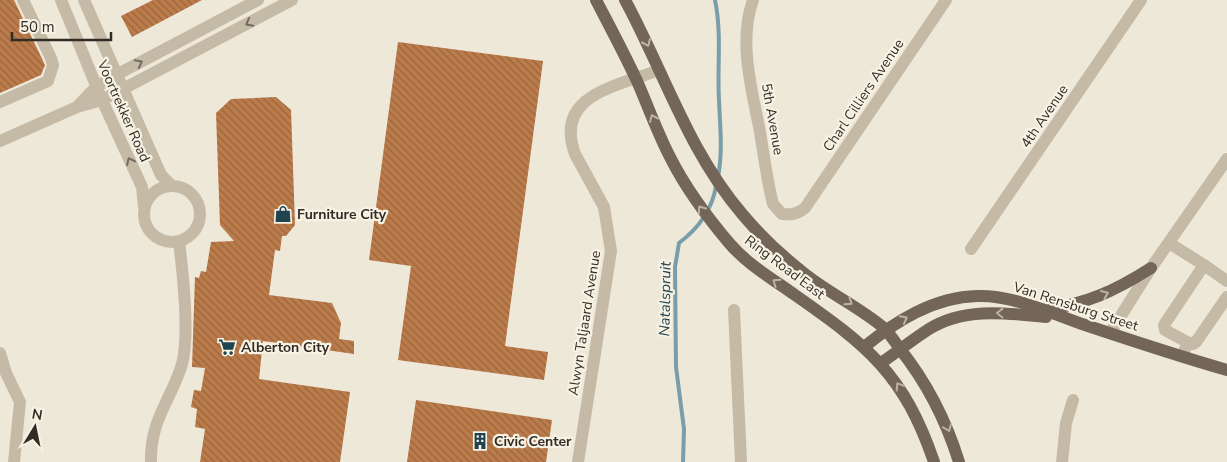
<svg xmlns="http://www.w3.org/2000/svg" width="1227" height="462" viewBox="0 0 1227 462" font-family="'Nunito Sans',sans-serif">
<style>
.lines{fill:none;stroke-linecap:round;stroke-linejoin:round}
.stream{stroke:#7a9ea9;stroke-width:4}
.building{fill:url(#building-back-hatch)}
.minor{stroke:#c5baa6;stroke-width:12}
.major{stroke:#736658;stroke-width:12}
.oneway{stroke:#746c60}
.oneway2{stroke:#bcb3a5}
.labels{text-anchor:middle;stroke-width:4.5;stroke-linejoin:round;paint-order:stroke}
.street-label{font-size:14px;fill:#322c26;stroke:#f7f2e4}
.poi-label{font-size:14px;font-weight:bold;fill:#322c26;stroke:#f7f2e4;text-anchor:start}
.water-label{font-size:15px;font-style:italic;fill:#1f434f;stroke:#f7f2e4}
</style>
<defs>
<pattern id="building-back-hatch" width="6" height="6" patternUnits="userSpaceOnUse" patternTransform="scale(1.25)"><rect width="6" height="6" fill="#bb7b4a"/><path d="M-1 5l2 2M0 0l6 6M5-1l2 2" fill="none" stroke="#99653d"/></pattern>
</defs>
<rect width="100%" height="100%" fill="#eee8d9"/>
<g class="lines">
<!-- stream -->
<path class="stream" d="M715 0C722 34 717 66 719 100 720 126 723 151 718 177
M683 462 684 429 676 367 675 267 679 243C699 228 712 210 716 186"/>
</g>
<!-- building -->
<path class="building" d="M0 0H14L45 65 41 75 0 93Z
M153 0H202L132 37 121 16Z
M398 42 543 61 505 346 548 352 544 380 398 360 411 266 369 260Z
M276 97 291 110 295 225 286 236H282L280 251 275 250 269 295 332 303 341 323 339 339 354 341V354L263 341 259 379 350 392 340 462H200L205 429 195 427 197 409 191 407 194 390 201 391 205 368 192 367 195 277 199 278 201 271 206 272 211 242 234 241 220 225 216 113 231 99Z
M416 400 552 420 546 462H407Z"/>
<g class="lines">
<!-- minor -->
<path class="minor" d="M61 0 102 100 142 187 144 207
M84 0 161 175 171 185
M753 0C738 42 752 90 760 132 764 156 767 181 773 204L782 214C792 215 797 214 805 208L946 0
M0 102 48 81 53 65 51 58 23 0
M77 107 96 87 116 75 258 0
M0 141 77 107 102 100 292 0
M144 214a28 28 0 1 1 56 0a28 28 0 1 1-56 0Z
M1169 243 1204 265 1164 325 1165 330 1187 342 1183 357
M971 249 1141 0
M1204 265 1227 281
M734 310 741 462
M1110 333 1151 268 1227 159
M1187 342 1193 344 1196 342 1227 297
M0 353 6 373 20 402 14 462
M151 462C150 419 171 401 182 364 190 334 183 274 179 242
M578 462 611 251 604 207 575 154C553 94 619 86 659 70
M1062 462 1066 423 1073 400"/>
<!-- major -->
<path class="major" d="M596 0C610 27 624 53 637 81 648 106 657 132 670 157 686 189 707 217 730 244 748 265 773 279 795 295 868 346 904 374 934 462
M625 0C664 72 688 151 743 215 759 234 780 254 800 270 826 292 858 306 884 328 890 334 895 342 900 349 927 383 946 420 959 462
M1044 310C1086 304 1115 291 1151 268
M864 347C896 321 934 297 977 296 1013 295 1048 312 1082 324 1130 340 1178 356 1227 370
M881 363C897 352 912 340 929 329 964 307 1007 313 1046 317"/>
</g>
<!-- one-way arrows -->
<defs><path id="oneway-chevron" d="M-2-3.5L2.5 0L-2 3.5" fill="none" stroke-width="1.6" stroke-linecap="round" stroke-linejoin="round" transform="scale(1.25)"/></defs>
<g class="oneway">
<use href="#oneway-chevron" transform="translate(249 23) rotate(152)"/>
<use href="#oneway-chevron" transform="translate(139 63) rotate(-28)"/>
<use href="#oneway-chevron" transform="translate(130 161) rotate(-115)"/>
</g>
<g class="oneway2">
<use href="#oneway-chevron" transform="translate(647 43) rotate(66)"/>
<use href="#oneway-chevron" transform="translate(653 118) rotate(-114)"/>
<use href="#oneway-chevron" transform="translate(701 209) rotate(-125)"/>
<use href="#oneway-chevron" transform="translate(776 282) rotate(-145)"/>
<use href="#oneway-chevron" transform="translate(1105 294) rotate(-23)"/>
<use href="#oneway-chevron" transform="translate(849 302) rotate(33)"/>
<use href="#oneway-chevron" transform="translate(1000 313) rotate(-179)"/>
<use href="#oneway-chevron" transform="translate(904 319) rotate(-28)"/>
<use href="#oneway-chevron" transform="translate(899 386) rotate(-122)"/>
<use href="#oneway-chevron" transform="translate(948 428) rotate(67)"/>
</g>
<!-- icons -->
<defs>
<g id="shop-bare" transform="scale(1.35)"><path d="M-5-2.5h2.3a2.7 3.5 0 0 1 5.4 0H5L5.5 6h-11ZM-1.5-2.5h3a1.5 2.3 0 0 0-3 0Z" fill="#1f434f" stroke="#f7f2e4" stroke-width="2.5" paint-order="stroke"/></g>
<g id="supermarket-bare" transform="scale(1.35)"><path d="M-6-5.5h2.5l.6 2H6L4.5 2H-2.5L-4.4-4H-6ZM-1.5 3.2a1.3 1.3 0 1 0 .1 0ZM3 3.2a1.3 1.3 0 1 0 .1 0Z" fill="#1f434f" stroke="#f7f2e4" stroke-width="2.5" paint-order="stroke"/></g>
<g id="building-bare" transform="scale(1.35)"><path d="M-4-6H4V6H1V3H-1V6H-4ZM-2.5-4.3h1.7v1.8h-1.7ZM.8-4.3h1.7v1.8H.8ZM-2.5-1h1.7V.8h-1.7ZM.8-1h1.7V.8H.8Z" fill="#1f434f" stroke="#f7f2e4" stroke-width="2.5" paint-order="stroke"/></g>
</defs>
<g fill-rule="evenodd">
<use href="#shop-bare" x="283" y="214"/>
<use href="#supermarket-bare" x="227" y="347"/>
<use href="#building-bare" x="480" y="441"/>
</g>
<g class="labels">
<!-- street labels -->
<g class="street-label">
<text transform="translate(863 95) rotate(-56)" y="5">Charl Cilliers Avenue</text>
<text transform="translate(124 111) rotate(66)" y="5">Voortrekker Road</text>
<text transform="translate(1044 116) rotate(-56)" y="5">4th Avenue</text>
<text transform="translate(773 119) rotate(80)" y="5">5th Avenue</text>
<text transform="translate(785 267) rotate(37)" y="5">Ring Road East</text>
<text transform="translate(1076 306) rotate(18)" y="5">Van Rensburg Street</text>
<text transform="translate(584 323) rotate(-81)" y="5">Alwyn Taljaard Avenue</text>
</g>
<!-- poi labels -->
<g class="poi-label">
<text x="297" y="219">Furniture City</text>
<text x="241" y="352">Alberton City</text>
<text x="494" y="446">Civic Center</text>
</g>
<!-- water labels -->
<g class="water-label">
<text transform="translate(665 299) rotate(-89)" y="5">Natalspruit</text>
</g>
</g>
<!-- north arrow -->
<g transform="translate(35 427) rotate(10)" stroke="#f7f2e4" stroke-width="4" paint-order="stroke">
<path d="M0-4L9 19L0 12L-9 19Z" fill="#322c26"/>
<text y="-8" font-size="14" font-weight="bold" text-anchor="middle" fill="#322c26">N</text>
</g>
<!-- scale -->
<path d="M12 32v8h99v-8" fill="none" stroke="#322c26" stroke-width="2.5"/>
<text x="20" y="32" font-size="15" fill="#322c26" stroke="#f7f2e4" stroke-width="4" paint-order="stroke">50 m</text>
</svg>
